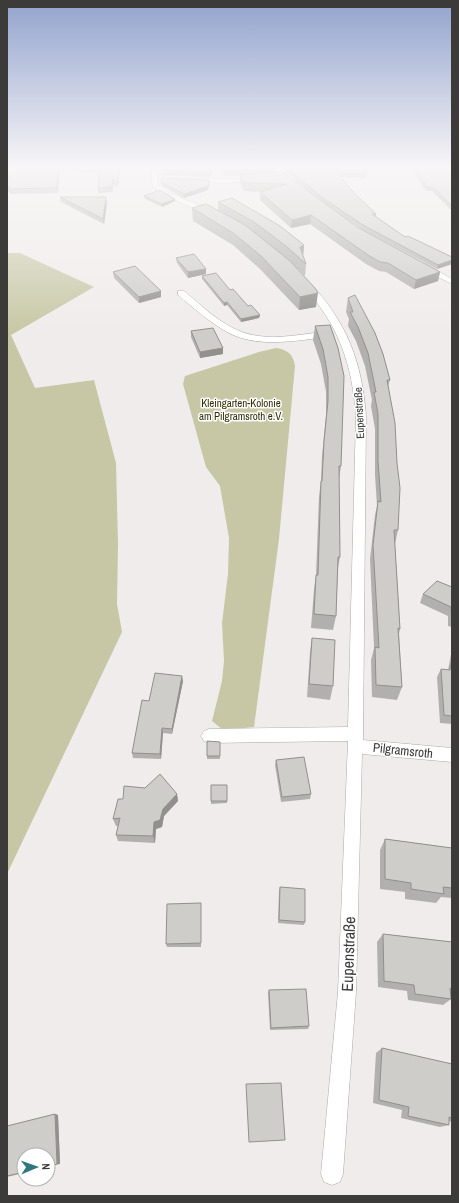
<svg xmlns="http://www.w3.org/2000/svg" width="459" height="1203" viewBox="0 0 459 1203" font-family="'Archivo Narrow',sans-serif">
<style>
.green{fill:#c7c7a5}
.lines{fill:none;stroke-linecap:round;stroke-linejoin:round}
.minor-casing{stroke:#adaaa8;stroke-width:1}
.minor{fill:#fff;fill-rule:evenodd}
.wall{fill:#b2b0ae;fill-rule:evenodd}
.shaded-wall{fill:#91908d}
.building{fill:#cfcdca;stroke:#91908d}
.labels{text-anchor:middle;stroke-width:3;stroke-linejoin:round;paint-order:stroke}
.far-park-label{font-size:11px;fill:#2f2d06;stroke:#fff}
.far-street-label{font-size:11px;fill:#3c3b3a;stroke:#fff}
.street-label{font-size:13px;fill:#3c3b3a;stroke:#fff}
.near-street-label{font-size:16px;fill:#3c3b3a;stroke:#fff}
</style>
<rect width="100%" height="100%" fill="#f0eceb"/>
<!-- green -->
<path class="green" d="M7 253H20L94 287 11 335 35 388 94 380 116 463 118 544 117 604 122 632 7 874Z
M276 348C288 350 293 354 295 366L279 539 254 727 223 730 212 721 222 681 224 661 222 623 228 574 229 538 220 486 206 467 183 384 185 376 259 352Z"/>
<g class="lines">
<!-- minor casing -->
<g class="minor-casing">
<path id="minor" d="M153 166H159L157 175 158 185 167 192 215 212V216H209L163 194 153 187 151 175Z
M269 166H276L294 182 289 183Z
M257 177 260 179 259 180 231 183 193 182 190 180 193 178 231 179Z
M420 264H426L452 279V284L420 268Z
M303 282H309C347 322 362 362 366 416L363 740 452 748V762L362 754 356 992 343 1174 340 1182 332 1185 324 1182 321 1174 338 992 348 741 209 743 204 741 201 736 204 731 209 729 348 727 356 416C352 364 339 325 303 286Z
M178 291H184C202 306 220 324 242 332 269 342 302 334 330 331L334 334 330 337C296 340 258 349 227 332 209 322 194 308 178 295Z"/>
</g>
<!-- minor -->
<use href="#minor" class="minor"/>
</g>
<!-- wall -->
<path class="wall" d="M59 166 58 193 10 194 9 192H7V179Z
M69 166H120L118 187 113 184V192L98 193V188L99 173 70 171Z
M163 166H213V170L211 177 163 175Z
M222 166H271L274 169V171L314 195 278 166H366L367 174 366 178 340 177 356 195 376 214V217L405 237 452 257V264L437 269 365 231 440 272 438 281 414 289 386 272 379 271 366 264 310 224 291 228 260 200V192H262L244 191 240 183V175H242L224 176ZM341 215 363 230 357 227Z
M409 166H452V211L432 191H426Z
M209 180V184L208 190 184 198 162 186 161 182Z
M144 196 175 201 162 207 145 199Z
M60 197 107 203 104 224 61 202Z
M218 202 304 245 303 256 306 264 305 276 298 269 316 307 299 310 260 269 233 245 193 221 192 208 218 210Z
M176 258 206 269V274L188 278 177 263Z
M113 272 161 297 139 303 114 278Z
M202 276 230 290 248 306 260 315 259 318 241 322 227 305 224 306 202 279Z
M348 298 390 380 388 386 398 530 395 544 400 629 399 634 402 687 397 700 372 697 371 660 374 648 370 559 375 515 377 506 375 475V429L371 406 372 400 365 366 356 341 348 326 349 319 346 312Z
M330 325 341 466 339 479 340 557 338 568 336 616 333 630 311 628 314 589 316 575 319 496 321 481 322 456 326 416V392L321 364 313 340 315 326Z
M191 331 223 348V354L200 358 191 337Z
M452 587V627L448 626V616L420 603 423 594Z
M312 638 333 686 330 700 307 697 310 652Z
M452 649V724L440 723 437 677 441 669 448 670Z
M183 681 172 734 163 733 161 759 133 758 132 753 149 701Z
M207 741 220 742V759H207Z
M276 760 311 794 310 799 281 802 275 765Z
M211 785H227V803L211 804Z
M177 794 178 801 164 816 162 827 156 829 155 843 118 841 116 835 118 826H116L113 819 123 799Z
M385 839 452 848V898L441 897 436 903 405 899V892L380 889V850Z
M280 887 305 922 304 925 278 923 279 891Z
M201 903V947H167L166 944Z
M383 934 452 942V996H451V999L443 1005 408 1000 407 991 378 987 377 942Z
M269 990 309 1026 308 1029 270 1030 268 993Z
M382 1048 452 1064V1122L449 1121V1125L440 1127 401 1118 402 1110 373 1103 376 1053Z
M55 1114 58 1115 60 1164 48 1167V1155H24V1173L7 1177V1126Z"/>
<!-- shaded-wall -->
<path class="shaded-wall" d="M58 166H59L58 193 57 188Z
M119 166H120L118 187V182Z
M212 166H213V170L211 177Z
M209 180V184L208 190 184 198V194Z
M9 186V192H7V187Z
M106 197 107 203 104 224 103 219Z
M175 199V201L162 207V204Z
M372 214H376V218Z
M311 215 310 224 291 228 292 220Z
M304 245 303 256 300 247Z
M452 260V264L437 269 438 265Z
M206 269V274L188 278V272Z
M440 272 438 281 414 289 416 280Z
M161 291V297L139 303V297Z
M318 293 316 307 299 310 300 297Z
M227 302V305L224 306V303Z
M260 315 259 318 241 322V319Z
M223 348V354L200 358V352Z
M182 676 183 681 172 734V729Z
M162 728 163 733 161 759 160 754Z
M177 794 178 801 164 816 162 827 156 829 155 843 153 836 154 822 163 809Z
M55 1114 58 1115 60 1164H57Z"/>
<!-- building -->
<path class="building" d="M24 166H58L57 188 9 189V186L7 187V179Z
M70 166H119L118 182 113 179 112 187 98 188 100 168Z
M175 166H212L211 167Z
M223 166H271L274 169 224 172Z
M284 166H366L367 174 337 173 356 195 376 214H372L405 237 408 236 452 257V260L438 265 363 225 324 199Z
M413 166H452V206L433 187H427Z
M281 171 357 227 440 272 416 280 388 263 380 262 368 255 311 215 292 220 260 192 287 184 244 183 240 175Z
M162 178 209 180 208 186 184 194 161 182Z
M160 190 175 199 162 204 144 196Z
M60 197H106L103 219Z
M232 198 280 226 304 245 300 247 306 264 286 246 254 222 218 202Z
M206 204 245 225 290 261 315 288 318 293 300 297 261 256 233 233 192 208Z
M194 254 206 269 188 272 176 258Z
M135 266 161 291 139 297 113 272Z
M216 273 230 290 233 289 248 306 251 305 260 315 241 319 227 302 224 303 202 276Z
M355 295 375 333 383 354 390 380H387L395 423 397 463 400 488 398 530H394L400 629 398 628 402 687 376 685 375 647 379 648 373 545 378 501 381 502 378 461V414L374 392H376L368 353 358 327 350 312H353L348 298Z
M330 325 338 348 344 376 341 466H339L340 557H338L336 616 314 614 316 575H318L321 481H322L324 441 328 401V377L323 349 315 326Z
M213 328 223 348 200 352 191 331Z
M437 581 452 587V618L451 607 423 594Z
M312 638 335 640 333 686 309 684Z
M452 660V716L444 715 441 669 450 670Z
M155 673 182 676 172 729 162 728 160 754 132 753 142 700 149 701Z
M207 741 220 742V756H207Z
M304 757 311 794 282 797 276 760Z
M160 774 177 794 163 809 160 820 154 822 153 836 116 835 120 818 113 819 118 799H123L124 786 145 788Z
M211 785H227V801H211Z
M385 839 452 848V888L443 887 444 894 411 889V883L385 879Z
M280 887 305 889V922L279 920Z
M201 903V943L166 944 167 904Z
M383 934 452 942V989L450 988 451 999 415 994 414 985 384 981Z
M306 989 309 1026 271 1028 269 990Z
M382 1048 452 1064V1118L449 1117V1125L408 1116 409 1107 379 1100Z
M281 1083 285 1140 249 1142 246 1084Z
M55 1114 57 1164 48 1166V1155H24V1172L7 1176V1126Z"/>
<!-- sky -->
<linearGradient id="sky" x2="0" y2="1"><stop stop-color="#93a3ce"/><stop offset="0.5" stop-color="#f8f6f6"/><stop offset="1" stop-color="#f8f6f6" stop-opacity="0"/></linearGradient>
<rect width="459" height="334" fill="url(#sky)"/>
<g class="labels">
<!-- far-park labels -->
<g class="far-park-label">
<text x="241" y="407">Kleingarten-Kolonie<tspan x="241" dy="13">am Pilgramsroth e.V.</tspan></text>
</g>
<!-- far-street labels -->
<g class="far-street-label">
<text transform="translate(359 413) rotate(-93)" y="4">Eupenstraße</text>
</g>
<!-- street labels -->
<g class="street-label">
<text transform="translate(403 750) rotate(6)" y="5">Pilgramsroth</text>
</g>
<!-- near-street labels -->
<g class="near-street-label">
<text transform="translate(348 954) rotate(-88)" y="6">Eupenstraße</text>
</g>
</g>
<!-- border -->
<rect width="459" height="1203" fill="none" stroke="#3c3b3a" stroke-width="16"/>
<!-- north arrow -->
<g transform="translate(36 1167) rotate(88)"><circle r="19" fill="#ffffff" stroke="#b1b1b0"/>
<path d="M0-3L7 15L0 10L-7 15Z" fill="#2f777f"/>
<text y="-6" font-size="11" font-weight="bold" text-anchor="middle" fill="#3c3b3a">N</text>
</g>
</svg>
